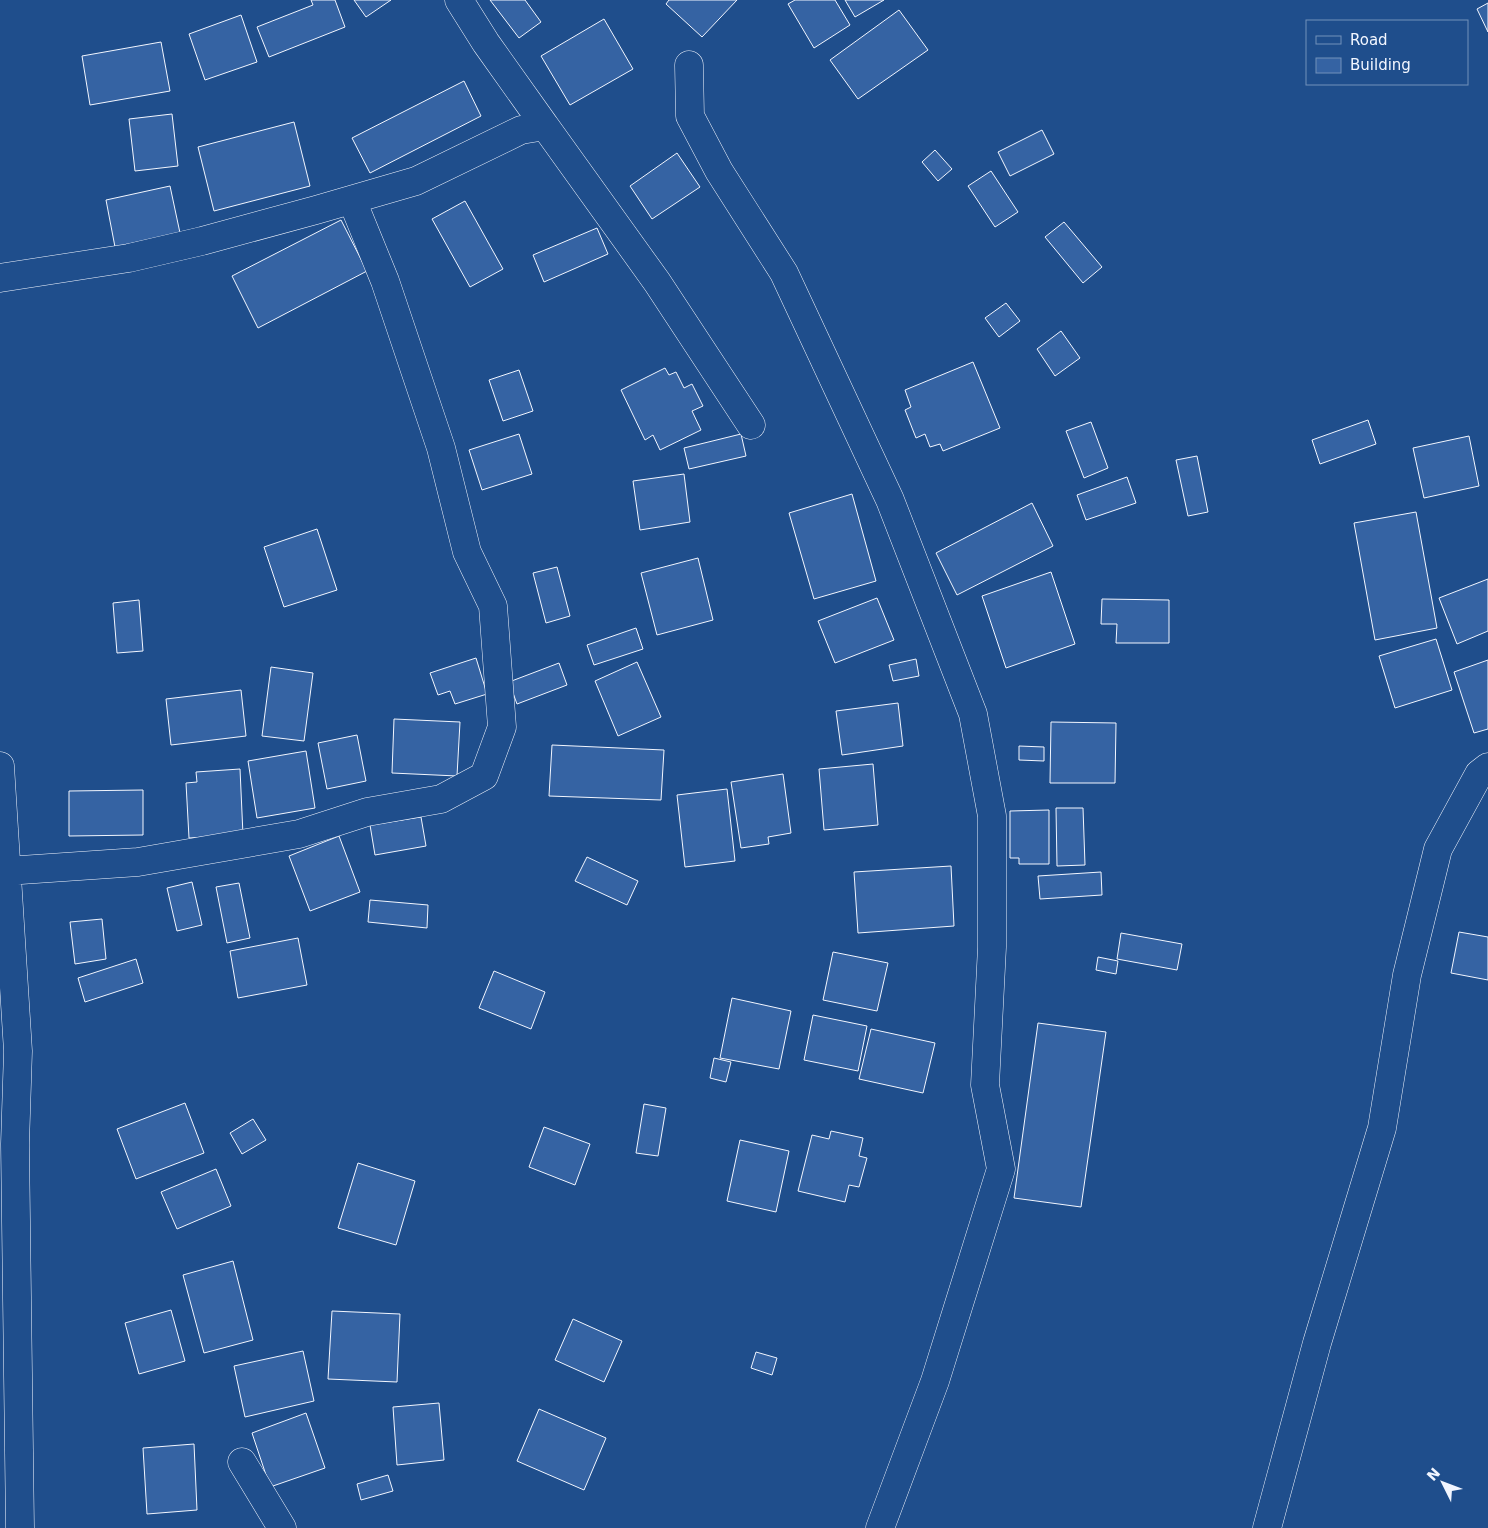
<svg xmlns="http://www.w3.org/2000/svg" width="1488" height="1528" viewBox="0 0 1488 1528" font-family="'DejaVu Sans',sans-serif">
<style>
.building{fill:#3563a3;stroke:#f2f6ff}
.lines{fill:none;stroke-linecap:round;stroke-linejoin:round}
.street-casing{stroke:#f2f6ff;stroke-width:29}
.street{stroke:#1f4e8c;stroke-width:28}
</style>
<rect width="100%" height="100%" fill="#1f4e8c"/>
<!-- building -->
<path class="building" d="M311 0H335L345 27 269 57 257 27 313 5Z
M354 0H391L366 17Z
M490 0H525L541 22 519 38Z
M669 0H737L702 37 666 4Z
M795 0H835L850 25 814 48 788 4Z
M845 0H884L855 17Z
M1488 3V32L1477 9Z
M899 10 928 50 858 99 830 60Z
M241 15 257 62 205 80 189 34Z
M604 19 633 69 570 105 541 56Z
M161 42 170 91 90 105 82 56Z
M464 81 481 116 370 173 352 138Z
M172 114 178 166 135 171 129 119Z
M294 122 310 186 214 211 198 147Z
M1042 130 1054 154 1010 176 998 152Z
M935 150 952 169 938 181 922 162Z
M677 153 700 187 652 219 630 186Z
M991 171 1018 212 995 227 968 186Z
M170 186 180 233 115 247 106 200Z
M465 201 503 269 470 287 432 219Z
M341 220 367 271 258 328 232 276Z
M1064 222 1102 267 1083 283 1045 237Z
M597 228 608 254 544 282 533 255Z
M1006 303 1020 321 999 337 985 318Z
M1061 331 1080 358 1055 376 1037 349Z
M973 362 1000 428 943 451 940 444 930 447 925 434 916 438 905 410 911 407 905 390Z
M665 368 669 375 676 372 684 388 692 384 703 406 692 411 701 430 660 450 653 435 645 440 621 390Z
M519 370 533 411 503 421 489 380Z
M1368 420 1376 444 1320 464 1312 440Z
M1091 422 1108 468 1084 478 1066 431Z
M519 434 532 474 482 490 469 450Z
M741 434 746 456 689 469 684 448Z
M1469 436 1479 486 1424 498 1413 448Z
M1197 456 1208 512 1188 516 1176 460Z
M684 474 690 522 640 530 633 481Z
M1127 477 1136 503 1086 520 1077 495Z
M852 494 876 581 814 599 789 513Z
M1032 503 1053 546 957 595 936 553Z
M1416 512 1437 628 1375 640 1354 523Z
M317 529 337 590 284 607 264 547Z
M698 558 713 620 657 635 641 573Z
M557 567 570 616 546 623 533 573Z
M1051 572 1075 644 1006 668 982 596Z
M1488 579V631L1457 644 1439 598Z
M877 598 894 640 835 663 818 621Z
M1102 599 1169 600V643H1116L1117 624H1101Z
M139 600 143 651 117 653 113 603Z
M636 628 643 649 594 665 587 645Z
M1436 639 1452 690 1395 708 1379 656Z
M476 658 487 694 455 704 450 691 438 695 430 673Z
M916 659 919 676 893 681 889 665Z
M1488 660V729L1474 733 1454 672Z
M637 662 661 717 618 736 595 681Z
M559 663 567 685 517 704 509 682Z
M271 667 313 673 304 741 262 736Z
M241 690 246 736 171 745 166 699Z
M898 703 903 746 842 755 836 711Z
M394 719 460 722 457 776 392 773Z
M1051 722 1116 723 1115 783H1050Z
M357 735 366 781 327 789 318 743Z
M552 745 664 750 661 800 549 796Z
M1019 746 1044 747V761L1019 760Z
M306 751 315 808 257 818 248 761Z
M873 764 878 825 824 830 819 769Z
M240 769 243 835 189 838 186 783 197 782 196 772Z
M783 774 791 833 768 837 769 844 741 848 731 782Z
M727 789 735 861 685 867 677 795Z
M143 790V835L69 836V791Z
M1056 808H1083L1085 865 1057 866Z
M1049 810V864H1019V858H1010V811Z
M421 817 426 846 375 855 370 825Z
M339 836 360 892 310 911 289 856Z
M587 857 638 881 627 905 575 881Z
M951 866 954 926 858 933 854 872Z
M1101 872 1102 895 1040 899 1038 876Z
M192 882 202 925 177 931 167 888Z
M239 883 250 938 227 943 216 887Z
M370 900 428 905 427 928 368 922Z
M102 919 106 959 75 964 70 922Z
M1459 932 1488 937V980L1451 973Z
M1121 933 1182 944 1177 970 1117 959Z
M298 938 307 985 238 998 230 951Z
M833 952 888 963 877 1011 823 1000Z
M1098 957 1118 961 1116 974 1096 970Z
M136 959 143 983 85 1002 78 978Z
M494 971 545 992 531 1029 479 1008Z
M732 998 791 1011 779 1069 720 1058Z
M813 1015 867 1026 858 1071 804 1060Z
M1038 1023 1106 1032 1081 1207 1014 1198Z
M871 1029 935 1043 923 1093 859 1079Z
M714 1058 731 1062 726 1082 710 1078Z
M185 1103 204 1153 136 1179 117 1129Z
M644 1104 666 1108 658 1156 636 1153Z
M253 1119 266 1140 242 1154 230 1133Z
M544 1127 590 1144 575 1185 529 1167Z
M831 1131 863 1138 859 1156 867 1158 859 1187 849 1185 845 1202 798 1191 812 1135 829 1139Z
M740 1140 789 1151 776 1212 727 1201Z
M358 1163 415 1181 396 1245 338 1228Z
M216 1169 231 1206 177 1229 161 1192Z
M233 1261 253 1340 204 1353 183 1275Z
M171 1310 185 1361 139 1374 125 1323Z
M332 1311 400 1314 397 1382 328 1379Z
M573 1319 622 1341 604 1382 555 1360Z
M303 1351 314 1401 245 1417 234 1366Z
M756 1352 777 1358 772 1375 751 1368Z
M439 1403 444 1460 397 1465 393 1407Z
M539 1409 606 1438 584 1490 517 1461Z
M306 1413 325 1468 270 1487 252 1433Z
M194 1444 197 1510 147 1514 143 1448Z
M388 1475 393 1491 361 1500 357 1484Z"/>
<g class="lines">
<!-- street casing -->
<g class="street-casing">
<path id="street" d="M459 0 486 43 545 126
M689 65 690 116 719 171 784 273 890 500 973 714 992 816V947L985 1085 1001 1169 935 1381 880 1528
M0 278 129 258 202 241 316 210 416 181 521 130 545 126 657 282 751 425
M0 766 18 1051 15 1144 20 1528
M6 871 138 862 299 834 367 812 441 799 484 776 502 727 493 606 467 552 441 448 385 281 352 200
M242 1462 282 1528
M1267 1528 1317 1343 1382 1128 1407 975 1438 849 1479 774 1488 767"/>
</g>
<!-- street -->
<use href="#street" class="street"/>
</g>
<!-- legend -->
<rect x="1306" y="20" width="162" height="65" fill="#1f4e8c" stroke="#7391ba"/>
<rect x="1316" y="36" width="25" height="8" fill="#1f4e8c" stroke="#7391ba"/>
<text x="1350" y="45" font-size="15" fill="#f2f6ff">Road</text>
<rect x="1316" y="58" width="25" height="15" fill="#3563a3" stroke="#7391ba"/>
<text x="1350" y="70" font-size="15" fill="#f2f6ff">Building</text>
<!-- north arrow -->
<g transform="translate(1443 1483) rotate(312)" stroke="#1f4e8c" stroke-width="4" paint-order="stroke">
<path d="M0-4L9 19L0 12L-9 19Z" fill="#f2f6ff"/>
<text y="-8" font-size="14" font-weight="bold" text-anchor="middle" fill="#f2f6ff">N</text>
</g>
</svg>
